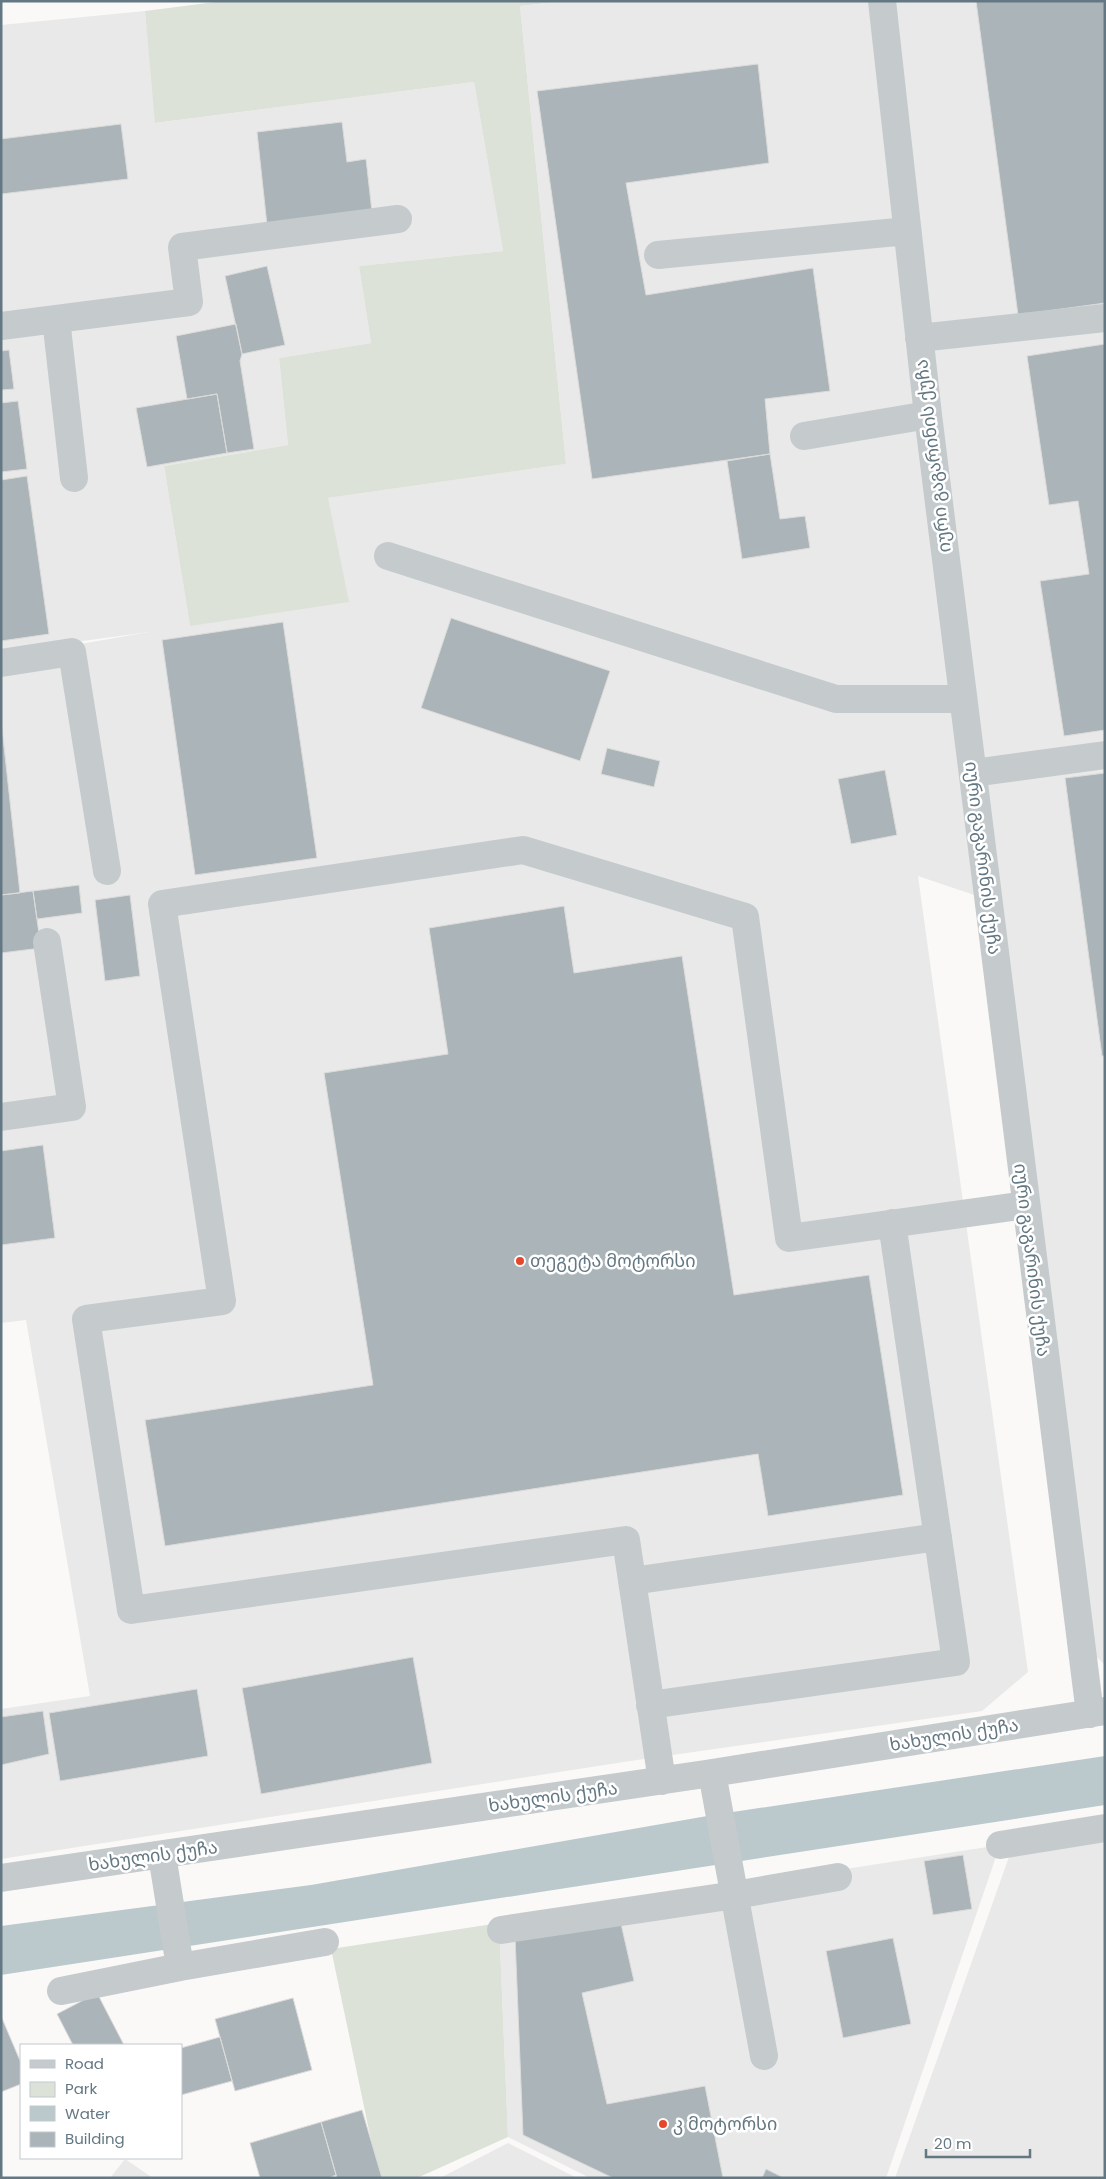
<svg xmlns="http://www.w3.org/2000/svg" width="1106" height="2179" viewBox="0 0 1106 2179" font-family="Poppins,'Noto Sans Georgian',sans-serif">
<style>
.built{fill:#e8e9e8}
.green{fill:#dce2d8}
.water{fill:#bbc9cc}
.building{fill:#aab4b9;stroke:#dcdbd9}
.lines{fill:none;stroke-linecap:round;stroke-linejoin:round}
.minor{stroke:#c5cacd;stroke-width:28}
.poi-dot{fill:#e6472b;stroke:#fff;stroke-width:2}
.labels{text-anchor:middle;stroke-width:5;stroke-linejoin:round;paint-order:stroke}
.street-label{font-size:18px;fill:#647883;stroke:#fff}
.poi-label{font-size:18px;fill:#647883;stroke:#fff;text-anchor:start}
</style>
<rect width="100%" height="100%" fill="#faf9f7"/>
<!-- built -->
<path class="built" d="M565 1H1105V1665L1079 1640 989 900 918 876 1028 1672 982 1711 630 1761 1 1859V1709L90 1696 26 1320 1 1323V658L149 632 1 652V25L145 11 156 123 474 82 503 251 359 266 371 343 279 358 288 445 164 466 190 626 328 498 566 464 520 6Z
M1105 1837V2178H895L1010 1854Z
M1000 1845 886 2178H590L508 2137 499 1923Z
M508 2143 577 2178H440Z
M125 2159 153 2178H110Z"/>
<!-- green -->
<path class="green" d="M223 1H565L520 6 566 464 328 498 349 602 190 626 164 466 288 445 279 358 371 343 359 266 503 251 474 82 155 123 145 11Z
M499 1923 508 2137 417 2178H379L331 1949Z"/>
<!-- water -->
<path class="water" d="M1105 1756V1805L1 1975V1926L311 1885 713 1815Z"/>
<!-- building -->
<path class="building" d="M976 1H1105V303L1018 315Z
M758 64 769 163 626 183 646 295 813 268 830 391 765 399 770 454 592 479 537 91Z
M342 122 347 162 366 159 372 212 267 225 257 132Z
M121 124 128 179 1 194V139Z
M267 266 285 345 242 354 225 276Z
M236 324 242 354 240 361 254 449 227 453 217 394 187 399 176 336Z
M1105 344V730L1064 736 1040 581 1089 574 1078 501 1049 505 1027 356Z
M9 350 14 389 1 390V351Z
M217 394 227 453 147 467 136 408Z
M18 401 27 469 1 472V403Z
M770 454 780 519 805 516 810 548 742 559 727 461Z
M27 476 49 634 1 641V480Z
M451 618 610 671 580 761 421 708Z
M283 622 317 858 195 875 162 640Z
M1 719 20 893 1 895Z
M607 748 660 761 654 787 601 774Z
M885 770 897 835 851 844 838 779Z
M1105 773V1056H1102L1065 778Z
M79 885 82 913 37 919 33 891Z
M33 891 41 948 1 953V895Z
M130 895 140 976 105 981 95 900Z
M564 906 574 973 682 956 734 1295 869 1275 903 1495 768 1516 758 1454 165 1546 145 1420 373 1385 324 1073 448 1054 429 928Z
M43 1145 55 1238 1 1245V1151Z
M413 1657 432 1763 261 1794 242 1688Z
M197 1689 208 1756 60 1781 49 1713Z
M43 1711 49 1754 1 1765V1717Z
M963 1855 972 1909 933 1915 924 1861Z
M619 1915 634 1981 582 1993 607 2104 705 2086 723 2178H613L523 2135 515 1936Z
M893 1938 911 2024 843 2038 826 1951Z
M97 1993 124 2045H73L57 2014Z
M293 1998 312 2070 235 2091 215 2019Z
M1 2016 21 2063V2084L1 2092Z
M220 2037 232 2081 181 2095V2048Z
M362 2110 382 2178H337L321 2122Z
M321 2122 336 2175 328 2178H260L250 2143Z
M766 2169 784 2178H762Z"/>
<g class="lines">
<!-- minor -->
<path class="minor" d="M882 1 928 415 1090 1714
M658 255 907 231
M56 319 74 478
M1 326 189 302 182 247 398 219
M919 338 1105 318
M804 436 928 415
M388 556 836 699H963
M1 663 72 652 107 871
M973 773 1105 755
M1 1117 72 1107 47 942
M632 1581 938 1537
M650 1705 956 1662 892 1223
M712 1773 764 2056
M662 1781 626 1540 131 1610 86 1319 222 1301 162 904 523 850 745 917 789 1238 1026 1205
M1000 1845 1105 1828
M162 1855 180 1967
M1 1878 712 1773 1105 1711
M501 1930 735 1895 838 1877
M61 1991 180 1967 325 1942"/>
</g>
<!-- markers -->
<g class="poi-dot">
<circle cx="520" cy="1261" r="5"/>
<circle cx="663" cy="2124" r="5"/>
</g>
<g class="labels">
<!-- street labels -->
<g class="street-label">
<text transform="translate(933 456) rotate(-97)" y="6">იური გაგარინის ქუჩა</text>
<text transform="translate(983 858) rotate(83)" y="6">იური გაგარინის ქუჩა</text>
<text transform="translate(1032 1260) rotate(83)" y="6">იური გაგარინის ქუჩა</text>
<text transform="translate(954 1735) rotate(-9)" y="6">ხახულის ქუჩა</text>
<text transform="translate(553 1797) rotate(-8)" y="6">ხახულის ქუჩა</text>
<text transform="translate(153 1856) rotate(-8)" y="6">ხახულის ქუჩა</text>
</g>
<!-- poi labels -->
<g class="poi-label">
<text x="530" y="1267">თეგეტა მოტორსი</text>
<text x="673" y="2130">კ მოტორსი</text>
</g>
</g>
<!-- border -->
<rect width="1106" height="2179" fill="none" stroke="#647883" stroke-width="5"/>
<!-- legend -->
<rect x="20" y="2044" width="162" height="115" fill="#ffffff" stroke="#c1c9cd"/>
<rect x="30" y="2060" width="25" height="8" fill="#c5cacd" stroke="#c1c9cd"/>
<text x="65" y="2069" font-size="15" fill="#647883">Road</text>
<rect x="30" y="2082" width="25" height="15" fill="#dce2d8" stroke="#c1c9cd"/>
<text x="65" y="2094" font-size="15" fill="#647883">Park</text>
<rect x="30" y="2106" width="25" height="15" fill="#bbc9cc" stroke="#c1c9cd"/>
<text x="65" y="2119" font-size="15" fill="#647883">Water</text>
<rect x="30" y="2132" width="25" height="15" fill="#aab4b9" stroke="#c1c9cd"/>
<text x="65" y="2144" font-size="15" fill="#647883">Building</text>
<!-- scale -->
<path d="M926 2149v8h104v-8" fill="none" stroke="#647883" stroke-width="2.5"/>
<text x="934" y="2149" font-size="15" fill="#647883" stroke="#ffffff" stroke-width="4" paint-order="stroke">20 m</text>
</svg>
